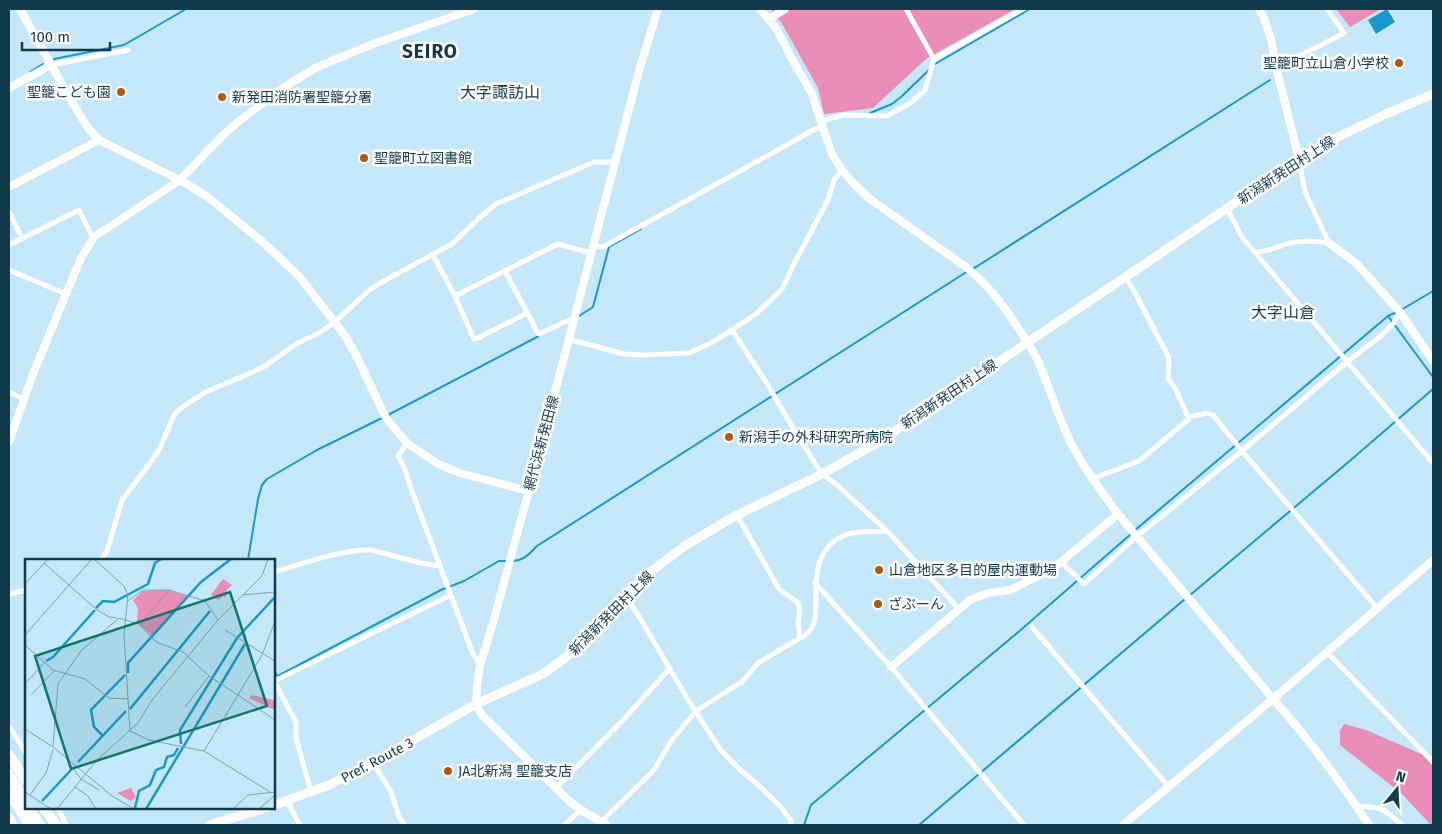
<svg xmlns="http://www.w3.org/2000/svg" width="1442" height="834" viewBox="0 0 1442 834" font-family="'Fira Sans','Noto Sans JP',sans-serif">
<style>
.green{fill:#e98db7}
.water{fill:#1b98ca}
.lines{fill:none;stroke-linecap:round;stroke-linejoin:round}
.stream{stroke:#1b98ca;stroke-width:2}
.street{stroke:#fff;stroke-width:5}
.secondary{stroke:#fff;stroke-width:8}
.primary{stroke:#fff;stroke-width:9}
.highway{stroke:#fff;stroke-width:10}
.poi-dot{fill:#b55704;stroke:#fff;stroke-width:2}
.labels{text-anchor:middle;stroke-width:5;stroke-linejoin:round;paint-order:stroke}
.poi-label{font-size:14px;fill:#113a4c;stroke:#fff;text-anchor:start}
.street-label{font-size:14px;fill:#113a4c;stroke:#fff}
.quarter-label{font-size:16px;fill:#113a4c;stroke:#fff}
.district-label{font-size:19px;font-weight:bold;letter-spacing:1px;fill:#113a4c;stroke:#fff}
.inset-river{fill:none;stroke:#1b98ca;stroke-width:2.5}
.inset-road{fill:none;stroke:#7da2b4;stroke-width:1}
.view{fill:#0f766e;fill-opacity:0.15;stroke:#0f766e;stroke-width:2.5}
.inset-edge{fill:none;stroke:#113a4c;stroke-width:2.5}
</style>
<rect width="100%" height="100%" fill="#c5e7fa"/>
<!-- green -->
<path class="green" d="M770 9H1015L926 59 873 108 824 114 818 88 781 22Z
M1336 9H1381L1350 27Z
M1344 724 1366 730 1433 759V825H1431L1402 794 1340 745V731Z"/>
<!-- water -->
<path class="water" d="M1387 9 1395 22 1376 34 1368 20Z"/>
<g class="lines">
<!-- stream -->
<path class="stream" d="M54 59 124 45 186 9
M935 64 1030 9
M30 72 43 64
M870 113 892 104 901 97 930 69
M972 269 976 267 1270 80
M1401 310 1433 291
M579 316 593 307 609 247 641 229
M1388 316 1433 377
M388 415 539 336
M1134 531 1388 316 1397 312
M248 560 258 499 262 485 267 479 317 450 384 417
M513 561C525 560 529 554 537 546L968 271
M1189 596 1352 459 1433 389
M274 669 277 676
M274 678 441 590 464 581 499 561H508
M804 825 811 805 1016 634 1131 534
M919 825 1185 599"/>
<!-- street -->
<path class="street" d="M934 59 1023 9
M51 65 128 50
M1276 67 1329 41 1344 33 1327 9
M821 121 844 115 887 116 909 104 925 90 934 59 906 9
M1299 159 1305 192 1329 243
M1227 208 1242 237 1252 249 1433 463
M9 212 22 238
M9 245 79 210 91 234 94 237
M593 246 603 247 785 146 815 129 822 127
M1255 252C1270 252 1282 244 1295 242 1306 241 1318 241 1329 243
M433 255 455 296 558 244 591 253
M9 270 66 294
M505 271 538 333 539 334 569 320H573
M1125 277 1133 289 1168 356 1169 361 1168 378 1175 388 1188 417
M455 296 474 339H476L527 313
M732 330 768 385 790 423 822 474 836 484 887 531 959 609
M568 339 624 354 645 355 689 353 711 343 732 330 756 314 782 289 794 264 828 200 834 180 842 170
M9 392 24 399
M1188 417 1207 413 1213 415 1242 451 1378 609
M407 443 398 456 404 467 413 494 473 654 480 665
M1092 479 1139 461 1189 419 1188 417
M737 515 779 589 797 602 800 608 798 624 800 638
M101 560 107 551 122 500 153 459 160 448 175 413 188 403 206 392 253 372 265 366 296 344 319 333 335 322 368 291 380 283 452 244 478 219 496 204 594 162H615
M1061 562 1084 584 1136 537 1242 451 1348 361 1381 336 1394 323 1400 312
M274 572C303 564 341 549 371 550L421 563 439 566
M815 583 891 667 1024 825
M9 594 26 590
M625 595 640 618 687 698 720 749 738 768 755 782 779 805 792 822 790 825
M1032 627 1169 787
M1328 653 1433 762
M274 681 451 595
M274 681 296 722V738L311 792
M9 726 26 753
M373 763 391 792 399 817 405 825
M556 788 624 719 670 668
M287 801 300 825
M1357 807C1381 805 1385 810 1402 825
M58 808 66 825
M601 822 654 770 671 741 696 711 743 681 758 663 807 634C815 627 816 616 816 606 815 577 815 545 848 534 860 531 874 532 887 531
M564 825 581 810"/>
<!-- secondary -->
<path class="secondary" d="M20 9 69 97 88 128 99 140 180 180 208 197 265 244 299 276 346 337 357 357 386 418 407 443 438 464 460 473 528 491
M760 9 777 30 792 59 811 92 832 154 842 170 854 184 870 199 966 267C988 285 1001 302 1016 325 1024 337 1032 348 1038 361 1050 388 1058 417 1071 443 1084 468 1101 491 1118 514L1061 562 1043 574 1010 590 988 593 970 600 891 667
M1259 9 1264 18 1271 39 1276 67 1299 159
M769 19 785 9
M9 88 51 65
M9 187 99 140
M1329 243 1357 264 1390 301 1400 312 1433 361
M9 442 33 374 66 294 81 258 94 237 180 180 222 136 239 121 286 86 317 67 373 44 474 9
M1118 514 1273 699 1123 825
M607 825 581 810 568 800 481 714 476 704 477 686 480 665 493 623 538 457 640 67 658 9
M1369 825C1340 781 1309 739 1273 699L1433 560"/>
<!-- primary -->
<path class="primary" d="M274 805 329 785 373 763 476 704 543 674 565 658 582 642 625 595 654 569 686 545 737 515 822 474 877 443 1145 264 1299 159 1334 139 1386 114 1433 94
M209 825 266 808"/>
<!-- highway -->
<path class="highway" d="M9 755 26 781
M9 774 26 802
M9 792 29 825
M29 808 40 825
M44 808 56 825
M9 818 12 825"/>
</g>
<!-- markers -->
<g class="poi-dot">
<circle cx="1399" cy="63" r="5"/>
<circle cx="121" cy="92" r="5"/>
<circle cx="222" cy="97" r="5"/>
<circle cx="364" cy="158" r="5"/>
<circle cx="729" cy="437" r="5"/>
<circle cx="879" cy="570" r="5"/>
<circle cx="878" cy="604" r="5"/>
<circle cx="448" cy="771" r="5"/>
</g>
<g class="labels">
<!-- poi labels -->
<g class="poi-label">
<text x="1389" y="68" text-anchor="end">聖籠町立山倉小学校</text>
<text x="111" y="97" text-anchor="end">聖籠こども園</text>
<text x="232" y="102">新発田消防署聖籠分署</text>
<text x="374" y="163">聖籠町立図書館</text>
<text x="739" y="442">新潟手の外科研究所病院</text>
<text x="889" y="575">山倉地区多目的屋内運動場</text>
<text x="888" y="609">ざぶーん</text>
<text x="458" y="776">JA北新潟 聖籠支店</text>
</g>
<!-- street labels -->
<g class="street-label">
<text transform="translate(1286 170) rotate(-33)" y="5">新潟新発田村上線</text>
<text transform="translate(949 394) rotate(-34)" y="5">新潟新発田村上線</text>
<text transform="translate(541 443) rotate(-75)" y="5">網代浜新発田線</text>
<text transform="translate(611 613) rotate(-45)" y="5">新潟新発田村上線</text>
<text transform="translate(377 760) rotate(-28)" y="5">Pref. Route 3</text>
</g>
<!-- quarter labels -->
<g class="quarter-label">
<text x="500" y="98">大字諏訪山</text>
<text x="1283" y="318">大字山倉</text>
</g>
<!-- district labels -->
<g class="district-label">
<text x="430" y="58">SEIRO</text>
</g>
</g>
<!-- overview -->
<g transform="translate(25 559)">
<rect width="250" height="250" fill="#c5e7fa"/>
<path d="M198 20 207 26 201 32 203 34 200 38 198 37 194 41 186 36ZM141 31 163 37 133 73 126 76 112 63 113 49 108 41 118 32ZM227 136 249 141 250 151 224 139ZM106 229 111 238 106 242 92 234Z" fill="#e98db7"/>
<path class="inset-river" d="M71 49 78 42 89 43 123 25 130 4 136 0M21 102 28 98 70 51M103 114V104L176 23 206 0M105 150 185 52M77 176 69 168 66 151 100 116M156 185 155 171 212 79 250 38M53 203 101 152M17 242 46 211M110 249 114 232 125 226 131 211 139 208 142 198 149 196 153 189M121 250 220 85"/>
<path class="inset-road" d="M69 0 99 27 103 36 99 75 105 172M19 4 71 50 84 58 92 59M0 25 23 0M218 36 250 33M103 42 118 31H144L180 42 193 61M250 62 237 96 213 136 250 161M115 66 144 31M200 71 250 102M0 76 67 0M0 86 28 111 60 120 84 139 103 140M0 125 19 104M6 136 29 112M0 170 28 188 87 237 109 250M105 172 124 181 179 192 245 233M28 187 33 125 56 92 94 59 114 65 131 83 158 93 184 117 160 148M179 192 213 136 184 117M46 207 56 220 74 231M50 228 63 237 71 250M0 233 26 250M5 236 21 214 28 191M32 250 72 201 113 164 127 141 193 61 237 17 243 0M208 250 223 236 250 233M234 250 250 236"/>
<path class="view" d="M205 33 242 147 46 210 10 97Z"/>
<rect width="250" height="250" class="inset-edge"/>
</g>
<!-- border -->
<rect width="1442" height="834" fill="none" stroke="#113a4c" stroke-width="20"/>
<!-- north arrow -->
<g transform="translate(1397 789) rotate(18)" stroke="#ffffff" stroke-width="4" paint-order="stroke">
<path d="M0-4L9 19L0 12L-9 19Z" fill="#113a4c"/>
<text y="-8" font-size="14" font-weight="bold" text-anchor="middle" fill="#113a4c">N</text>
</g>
<!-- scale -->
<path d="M22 42v8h88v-8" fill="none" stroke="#113a4c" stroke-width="2.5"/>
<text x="30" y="42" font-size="15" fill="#113a4c" stroke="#ffffff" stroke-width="4" paint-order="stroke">100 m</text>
</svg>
